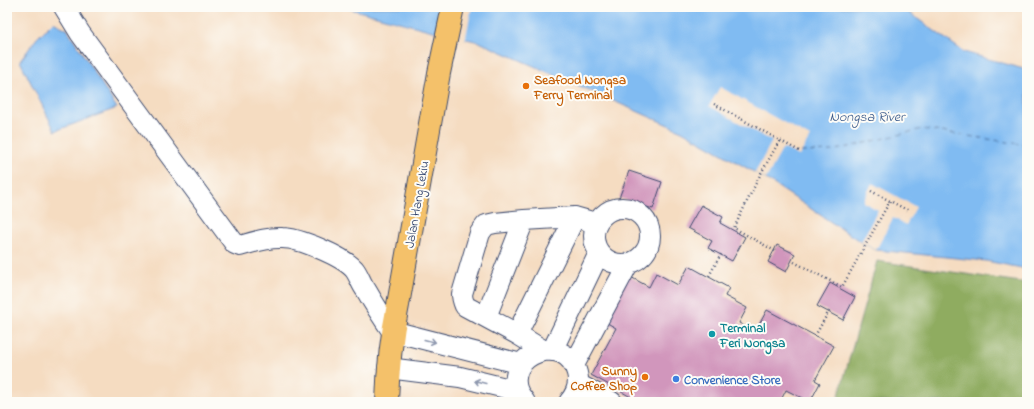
<svg xmlns="http://www.w3.org/2000/svg" width="1034" height="409" viewBox="0 0 1034 409" font-family="'Indie Flower',sans-serif">
<style>
.forest{fill:#8fac60;stroke:#556e5f}
.water{fill:#80bbf2;stroke:#4e75a8}
.pier{fill:#f5dcc1}
.lines{fill:none;stroke-linecap:round;stroke-linejoin:round}
.ferry{stroke:#39598a;stroke-width:1;stroke-dasharray:5 4;stroke-linecap:butt}
.building{fill:#d196bc}
.minor-casing{stroke:#3c496d;stroke-width:22}
.highway-casing{stroke:#3c496d;stroke-width:24}
.path{stroke:#3c496d;stroke-width:2.5;stroke-dasharray:1 3;stroke-linecap:butt}
.minor{stroke:#fff;stroke-width:20}
.highway{stroke:#f4c16a;stroke-width:22}
.oneway{stroke:#8d97ae}
.food-dot{fill:#e8710a;stroke:#fdfcf7;stroke-width:1.5}
.culture-dot{fill:#0f9aa8;stroke:#fdfcf7;stroke-width:1.5}
.shop-dot{fill:#3f7fe0;stroke:#fdfcf7;stroke-width:1.5}
.labels{text-anchor:middle;stroke-width:4;stroke-linejoin:round;paint-order:stroke}
.food-label{font-size:13px;font-weight:bold;fill:#c56008;stroke:#fdfcf7;text-anchor:start}
.street-label{font-size:13px;fill:#1b2f5e;stroke:#fdfcf7}
.culture-label{font-size:13px;font-weight:bold;fill:#0d838f;stroke:#fdfcf7;text-anchor:start}
.shop-label{font-size:13px;font-weight:bold;fill:#366cbe;stroke:#fdfcf7;text-anchor:start}
.water-label{font-size:14px;font-style:italic;fill:#39598a;stroke:#fdfcf7}
</style>
<rect width="100%" height="100%" fill="#fdfcf7"/>
<filter id="ink" filterUnits="userSpaceOnUse"><feTurbulence type="fractalNoise" baseFrequency=".025" numOctaves="2"/><feDisplacementMap in="SourceGraphic" scale="8" xChannelSelector="R" yChannelSelector="G"/><feConvolveMatrix kernelMatrix="1 2 1 2 8 2 1 2 1" color-interpolation-filters="sRGB"/></filter>
<filter id="wash" filterUnits="userSpaceOnUse"><feTurbulence type="fractalNoise" baseFrequency=".012" numOctaves="4" result="noise"/><feDisplacementMap in="SourceGraphic" scale="16" xChannelSelector="R" yChannelSelector="G"/><feGaussianBlur stdDeviation="0.9" result="paint"/><feColorMatrix in="noise" values="0 0 0 0 0 0 0 0 0 0 0 0 0 0 0 0 0 1.4 0 .05"/><feComposite in="paint" operator="in"/></filter>
<g filter="url(#wash)">
<rect width="100%" height="100%" fill="#f5dcc1"/>
<!-- forest -->
<path class="forest" d="M877 261 1027 283V402H837Z"/>
<!-- water -->
<path class="water" d="M343 7H901L964 52 1027 70V269L986 261 876 250 861 242 766 179 682 131 479 42 429 30Z
M53 22 67 29 117 108 55 131 20 61 37 38Z"/>
<!-- pier -->
<path class="pier" d="M442 7H472L465 41 437 34Z
M720 87 810 137 799 156 783 148 766 179 755 173 772 141 709 106Z
M872 183 916 207 906 225 893 218 876 250 861 242 878 210 863 202Z"/>
<g class="lines">
<!-- ferry -->
<path class="ferry" d="M801 152 832 151 922 129 1027 145"/>
</g>
<g id="blocks">
<!-- building -->
<path class="building" d="M629 171 662 182 653 209 619 198Z
M701 205 723 217 720 223 745 237 732 261 708 248 712 241 688 228Z
M777 245 795 254 786 272 768 262Z
M689 266 729 288 725 296 747 308 739 323 755 332 767 310 834 346 815 380 820 383 810 402 786 390 780 402H640L591 375 616 328 602 320 627 275 649 287 656 273 678 285Z
M830 283 855 297 843 320 817 306Z"/>
</g>
</g>
<g filter="url(#ink)">
<use href="#blocks" fill-opacity="0" stroke="#3c496d" stroke-width="1"/>
<g class="lines">
<!-- minor casing -->
<g class="minor-casing">
<path id="minor" d="M64 7 80 33 235 244 240 246C254 242 268 237 282 238 299 238 342 256 354 269 359 275 361 284 366 290 374 304 383 318 392 331L521 364
M594 236a28 28 0 1 1 56 0a28 28 0 1 1-56 0Z
M486 317 524 220
M517 334 575 217
M543 350 517 334 465 306C463 301 462 299 462 294L480 233 486 225 495 223 524 220 575 217 596 223
M552 351 599 253
M574 365 628 264
M388 368 460 377 518 391
M578 384 612 402
M525 402C523 399 520 395 518 392 503 354 566 331 577 373 580 384 576 394 569 402"/>
</g>
<!-- highway casing -->
<g class="highway-casing">
<path id="highway" d="M387 402C388 368 391 338 398 305L439 73 453 7"/>
</g>
<!-- path -->
<path class="path" d="M714 104 801 152
M871 191 909 211
M775 251 734 228 760 175 780 140
M794 262 842 287 890 201
M709 276 721 254
M815 336 829 311"/>
<!-- minor -->
<use href="#minor" class="minor"/>
<!-- highway -->
<use href="#highway" class="highway"/>
</g>
<!-- one-way arrows -->
<defs><path id="oneway-shaft" d="M-6 0H5M1.5-3L5.5 0L1.5 3" fill="none" stroke-width="1.6" stroke-linecap="round" stroke-linejoin="round"/></defs>
<g class="oneway">
<use href="#oneway-shaft" transform="translate(430 341) rotate(14)"/>
<use href="#oneway-shaft" transform="translate(480 382) rotate(-166)"/>
</g>
</g>
<!-- markers -->
<g class="food-dot">
<circle cx="526" cy="86" r="4"/>
<circle cx="645" cy="377" r="4"/>
</g>
<circle class="culture-dot" cx="712" cy="334" r="4"/>
<circle class="shop-dot" cx="676" cy="379" r="4"/>
<g class="labels">
<!-- food labels -->
<g class="food-label">
<text x="534" y="84">Seafood Nongsa<tspan x="534" dy="15">Ferry Terminal</tspan></text>
<text x="637" y="375" text-anchor="end">Sunny<tspan x="637" dy="15">Coffee Shop</tspan></text>
</g>
<!-- street labels -->
<g class="street-label">
<text transform="translate(416 204) rotate(-80)" y="5">Jalan Hang Lekiu</text>
</g>
<!-- culture labels -->
<g class="culture-label">
<text x="720" y="332">Terminal<tspan x="720" dy="15">Feri Nongsa</tspan></text>
</g>
<!-- shop labels -->
<g class="shop-label">
<text x="684" y="384">Convenience Store</text>
</g>
<!-- water labels -->
<g class="water-label">
<text x="867" y="121">Nongsa River</text>
</g>
</g>
<!-- margin -->
<rect width="1034" height="409" fill="none" stroke="#fdfcf7" stroke-width="24"/>
</svg>
